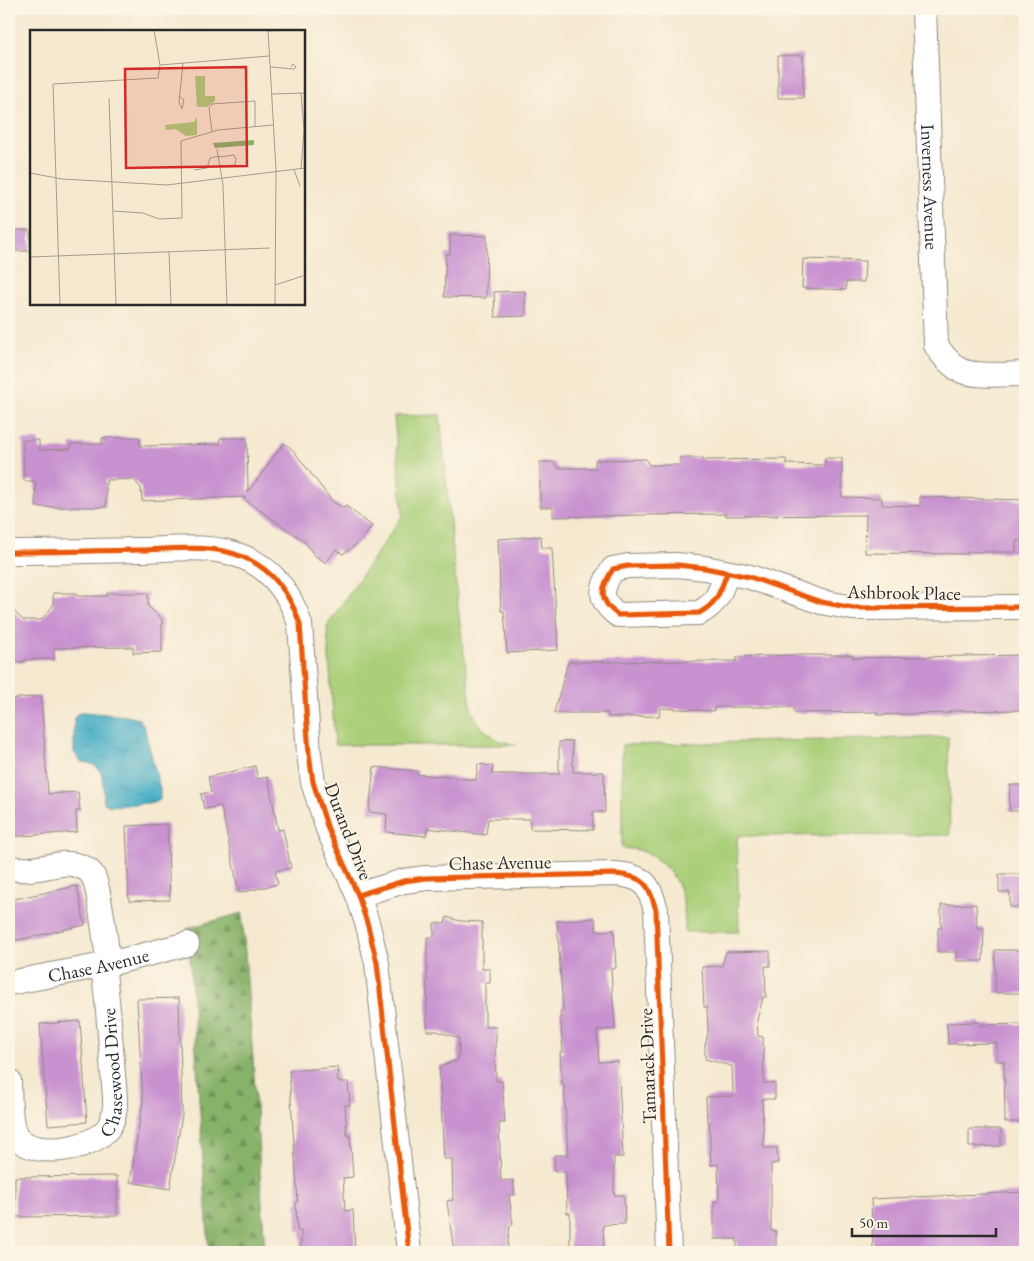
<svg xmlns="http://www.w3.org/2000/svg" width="1034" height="1261" viewBox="0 0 1034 1261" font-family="'EB Garamond',serif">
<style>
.green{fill:#aacf79;stroke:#6a7d52}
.forest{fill:url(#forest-firs);stroke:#596e4a}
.water{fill:url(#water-ripples);stroke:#396c78}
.building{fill:#c891d0}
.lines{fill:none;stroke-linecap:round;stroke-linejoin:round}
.minor-casing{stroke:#908a7e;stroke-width:26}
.minor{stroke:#fff;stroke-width:24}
.cycleway-casing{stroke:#fcf5e5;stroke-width:8}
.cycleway{stroke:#e8590c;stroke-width:5}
.labels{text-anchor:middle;stroke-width:4;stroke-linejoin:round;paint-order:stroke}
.street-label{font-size:19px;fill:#2b2b2b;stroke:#fcf5e5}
.inset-road{fill:none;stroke:#a49d8e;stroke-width:1}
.view{fill:#d62828;fill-opacity:0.15;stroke:#d62828;stroke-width:2.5}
.inset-edge{fill:none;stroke:#2b2b2b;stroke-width:2.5}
</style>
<defs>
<pattern id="forest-firs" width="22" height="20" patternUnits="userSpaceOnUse" patternTransform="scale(1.25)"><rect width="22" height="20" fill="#87b269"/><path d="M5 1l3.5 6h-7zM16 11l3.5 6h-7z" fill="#6f9157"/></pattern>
<pattern id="water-ripples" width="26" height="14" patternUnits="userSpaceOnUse" patternTransform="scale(1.25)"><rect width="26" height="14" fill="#47aec6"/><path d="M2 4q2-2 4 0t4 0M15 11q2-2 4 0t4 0" fill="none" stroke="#3b8ea1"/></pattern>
</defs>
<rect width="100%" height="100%" fill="#fcf5e5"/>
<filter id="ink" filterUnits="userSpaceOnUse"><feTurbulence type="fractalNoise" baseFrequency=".02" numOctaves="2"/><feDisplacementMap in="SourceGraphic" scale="10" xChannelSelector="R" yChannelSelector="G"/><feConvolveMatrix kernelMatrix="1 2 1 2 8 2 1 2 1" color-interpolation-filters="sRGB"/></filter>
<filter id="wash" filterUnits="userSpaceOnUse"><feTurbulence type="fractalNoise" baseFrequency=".0096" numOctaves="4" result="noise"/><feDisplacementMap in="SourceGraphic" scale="20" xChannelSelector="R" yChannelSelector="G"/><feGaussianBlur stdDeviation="1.12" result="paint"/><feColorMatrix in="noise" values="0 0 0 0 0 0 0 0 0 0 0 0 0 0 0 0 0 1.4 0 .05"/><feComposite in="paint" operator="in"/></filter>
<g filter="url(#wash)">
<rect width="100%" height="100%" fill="#f5e9d0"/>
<!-- green -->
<path class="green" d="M440 415 459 617 472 712 483 729 498 740 517 745H335L327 626 403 515 394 416Z
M948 737 950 835 737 836 739 932H685C685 906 683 882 662 864 656 859 649 854 642 851 636 849 629 849 622 848V745Z"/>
<!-- forest -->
<path class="forest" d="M242 913 253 1059 265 1252H209L188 928Z"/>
<!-- water -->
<path class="water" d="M84 712 127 716 139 719 144 726 160 789V800L148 803 110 806 104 803C102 784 108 764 81 762L74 752V719L77 714Z"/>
<g id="blocks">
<!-- building -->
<path class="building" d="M803 55V98H778V56Z
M9 230H30V251H9Z
M450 235 487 236 486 298 444 297 446 254H450Z
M803 259 865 261 864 282H846V290L802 288Z
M525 291 526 316 495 317 494 292Z
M140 437V446L220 444V438H247L248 492 284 443 293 450 332 501 343 508 346 506 372 526 362 540 343 554 336 549 326 563 314 555 305 542 244 499 245 497 142 501 141 488 133 479 106 480V507H36L35 481H24L23 440H39V450L71 449V444H102V438Z
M680 458H703V460L786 459 787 464 825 465V458H842V497L882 498V505L920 506V497L1025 500V541H1016V552H967V554L865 553 866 515 726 516V514L643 515 553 517V507H540V462H554L558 468H595V460L646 459 649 465H680Z
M541 536 542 548H552L558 650 507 653 504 611H501L498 539Z
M53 593H77V596H107V593H148V606L162 619V652L133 653V647L54 648V659L25 660V662H11V653H9V607L23 620H41L53 606Z
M797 655H853V658L1025 655V710L949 711 950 713 877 715V712L794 713V707H714V711L661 708 659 716 624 717H608V713H554L568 662 737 661V657Z
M41 696 48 794 78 792 80 811H76L77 832 9 837V699Z
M572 741 573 772H604L605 812H593V830L530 829V819H488L486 835 427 828 426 836 386 832 387 814 369 812 374 767 417 771V774L476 780 478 764 493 766 492 774H559V742Z
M255 766 258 779 268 777 278 830 283 829 291 868 275 871 278 884 239 893 221 806 204 809 201 794 211 792 208 777Z
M1010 785H1025V811H1009Z
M167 824 170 900 129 901 126 826Z
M999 874H1025V907H1010V892H999Z
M77 886 85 925 9 942V900Z
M976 904 977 928H984L983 961H957V952H938V928H941V905Z
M447 917 460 921 482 922V969H490V983H485V1027H496V1042H495L496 1081H502L505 1123H499L501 1181 513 1180 515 1195H509L513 1225H510L507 1252H454L447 1201 453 1200 452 1159H444L439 1067 458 1060 459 1038 437 1031H427V937H434V923H445Z
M595 918 596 931 614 930 616 968 611 969 615 1029 597 1030 599 1062 618 1061 623 1157H614V1195H624L625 1224 603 1225 604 1252H570V1213H567L566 1172H555L554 1155H568L564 1085H562L560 1052H563L560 1011H563L557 921Z
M995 950H1025V993H995Z
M770 951V966H765L766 997H763L757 1020 758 1036 763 1037 764 1083H775V1099H762L764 1148H777L778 1163 771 1164V1231H776V1252H745L737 1251V1239H714V1201H719L718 1164 711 1165 709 1121H707L706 1097 733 1096 732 1066 705 1059V1046L708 1033 707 1007H704L702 967 722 966 726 952Z
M179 998 182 1115 170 1189 130 1182 143 1101 137 999Z
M80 1021 87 1122 48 1125 40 1024Z
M979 1022 980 1025 1025 1024V1122H1005L1004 1061H997V1043L948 1044 947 1023Z
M337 1067 338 1082H348L350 1105H345L347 1135H350L353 1177 343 1178 345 1211 353 1210 355 1252H301V1231H297L296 1202H298L289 1071Z
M969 1129H1001V1146L969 1147Z
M117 1176V1216L15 1217V1177Z
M1025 1192V1252H873L871 1199Z"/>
</g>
</g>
<g filter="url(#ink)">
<use href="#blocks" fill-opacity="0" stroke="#908a7e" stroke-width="1"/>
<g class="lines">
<!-- minor casing -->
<g class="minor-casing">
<g id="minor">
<path id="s1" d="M924 9 936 345C942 355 948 362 958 369 972 378 1008 374 1025 374"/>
<path d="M9 552C53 552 97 551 142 550 175 549 212 544 243 557 273 569 290 594 300 624L309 754 313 782 328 829 358 895 368 926 377 963 409 1252"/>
<path d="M727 573C720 591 718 603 699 613L618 615C598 600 600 589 613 569L628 566 677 565 705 568 750 577 821 602 853 608 1025 607"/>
<path d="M9 867C26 873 44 866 62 864 73 863 87 866 93 876 98 886 99 900 101 910 104 928 106 946 109 964"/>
<path d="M358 895 404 881 426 878 616 874C645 877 648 883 656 910L669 1252"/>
<path id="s2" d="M9 983 109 964 187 944"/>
<path id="s3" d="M9 1081C10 1096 8 1125 17 1137 34 1160 100 1149 111 1123 118 1109 114 1089 113 1074 110 1038 108 1001 103 965"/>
</g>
</g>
<!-- minor -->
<use href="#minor" class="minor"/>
<!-- cycleway casing -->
<g class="cycleway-casing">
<path id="cycleway" d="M9 552C53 552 97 551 142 550 175 549 212 544 243 557 273 569 290 594 300 624L309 754 313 782 328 829 358 895 368 926 377 963 409 1252
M727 573C720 591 718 603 699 613L618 615C598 600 600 589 613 569L628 566 677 565 705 568 750 577 821 602 853 608 1025 607
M358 895 404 881 426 878 616 874C645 877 648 883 656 910L669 1252"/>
</g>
<!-- cycleway -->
<use href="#cycleway" class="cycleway"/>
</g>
</g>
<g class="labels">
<!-- street labels -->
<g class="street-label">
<text dy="7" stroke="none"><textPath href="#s1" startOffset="178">Inverness Avenue</textPath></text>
<text transform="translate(904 592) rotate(1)" y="7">Ashbrook Place</text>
<text transform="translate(349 831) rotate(69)" y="7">Durand Drive</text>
<text transform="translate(500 862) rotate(-1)" y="7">Chase Avenue</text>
<text dy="7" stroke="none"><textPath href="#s2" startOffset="91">Chase Avenue</textPath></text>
<text transform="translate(647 1066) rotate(-92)" y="7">Tamarack Drive</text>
<text dy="7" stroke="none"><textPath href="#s3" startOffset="214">Chasewood Drive</textPath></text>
</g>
</g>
<!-- overview -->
<g transform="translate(30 30)">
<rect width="275" height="275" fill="#f5e9d0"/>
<path d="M165 46H175V66H185V71L177 77H167ZM167 87V105L156 106 145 99 136 100 135 95 164 92Z" fill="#aacf79"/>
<path d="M224 110V115L185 118 183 113Z" fill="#87b269"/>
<path class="inset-road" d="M238 0 246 140 245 275M238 1 263 0M130 35 239 26M240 37 264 39 266 37 263 34 261 37M271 63 274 100 271 139M241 64 275 63M150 67 154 70 152 79 149 72 153 33M79 68 86 275M182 102 179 78 182 74 225 71V96M187 119 193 155 197 275M189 127 204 125 206 129 205 135 191 136M164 140 177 138 180 128 189 126M264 140 270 156M0 143 32 149 137 155 275 138M83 181 113 183 129 189 152 188 151 111 188 100 243 95M139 222 141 275M0 227 240 218M245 255 273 246M30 275 23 54 128 48 130 35 124 0"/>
<path class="view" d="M216 37 217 136 96 138 95 39Z"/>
<rect width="275" height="275" class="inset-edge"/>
</g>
<!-- margin -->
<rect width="1034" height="1261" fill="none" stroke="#fcf5e5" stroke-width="30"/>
<!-- scale -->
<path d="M852 1228v8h144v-8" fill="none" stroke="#2b2b2b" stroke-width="2.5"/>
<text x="859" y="1228" font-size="15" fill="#2b2b2b" stroke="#fcf5e5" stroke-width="4" paint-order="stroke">50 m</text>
</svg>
